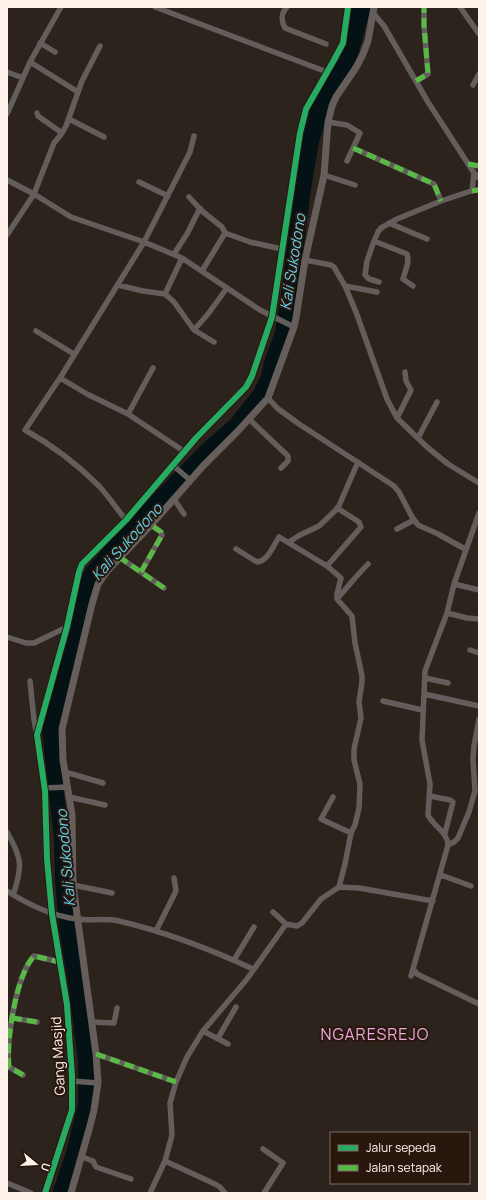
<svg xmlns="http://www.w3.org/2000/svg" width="486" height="1200" viewBox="0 0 486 1200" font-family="Manrope,sans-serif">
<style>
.water{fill:#041216}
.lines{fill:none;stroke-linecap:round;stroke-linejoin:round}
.minor{stroke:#635e5c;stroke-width:5.5}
.major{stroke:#655e5b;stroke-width:7}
.quiet{stroke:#58b947;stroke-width:5;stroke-dasharray:10 5;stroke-linecap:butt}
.cycleway-casing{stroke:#29170e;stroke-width:8}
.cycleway{stroke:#26ab63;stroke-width:6}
.labels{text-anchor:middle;stroke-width:4;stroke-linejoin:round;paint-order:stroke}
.street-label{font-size:14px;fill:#fff2eb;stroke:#29170e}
.water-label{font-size:15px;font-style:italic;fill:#5fd2eb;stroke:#29170e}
.quarter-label{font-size:16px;letter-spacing:1px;fill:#ebaadc;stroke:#29170e}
</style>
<rect width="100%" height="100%" fill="#2d231d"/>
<!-- water -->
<path class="water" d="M350 7H371L358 55 349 74 333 100 319 142 312 183 294 320 265 398 121 551 105 570 60 732 61 766 70 848 96 1068 94 1102 70 1193H52L66 1152 78 1104V1062L68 982 59 929 55 879 54 838 42 731 49 702 64 650 81 579 86 568 128 521 200 446 230 420 254 390 261 375 265 359 275 331 280 302 290 225 299 167 301 132 310 103 342 50Z"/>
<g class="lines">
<!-- minor -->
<path class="minor" d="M155 7 327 72
M287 7C281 13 281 21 285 28L326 44
M460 7 479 34
M374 14 384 26 428 102 474 173 479 178
M40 43 55 52
M30 62 78 92
M7 72 23 78
M416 81 428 74 424 25V7
M473 85 479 74
M37 113 38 116 62 133
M7 114 30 62 61 7
M69 119 104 137
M328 122 347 125 360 133 347 161
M353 148 434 184 441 201
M468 164 479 166
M324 175 355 185
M7 180 34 194 71 217 144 242 182 258 260 310 294 327
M139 182 168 196
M472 191 474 173
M189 197 202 211 222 227 225 233 250 242 282 249
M389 223 427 239
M7 235 34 194 54 143 62 133 66 126 82 81 100 46
M374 241 407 254C410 262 405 271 403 279L413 286
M174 254 187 234 200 208
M305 260 331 265 334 267 345 286 356 312 387 399 397 418 427 447 448 464 479 483
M202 271 225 233
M379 282 369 279 365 275 367 261 374 241 378 232 381 228 397 219 441 201 474 190H479
M118 285 143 291 165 294 174 302 194 330 214 342
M345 286 377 292
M165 294 182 258
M194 330 208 314 227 288
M36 331 74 354
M60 378 87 394 128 414 153 368
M268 398 277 408 299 424 394 486 399 492 412 517 418 525 438 534 465 549
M128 414 185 452
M397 418 411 390 406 381 405 372
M249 419 288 456V461L281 468
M418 438 437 402
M172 466 176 468 190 480
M174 499 184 514
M126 520C117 509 109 497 99 486 77 464 52 445 25 430L60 378 144 242 190 152 194 136
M397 529 414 520
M289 542 300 535 319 526 338 508 358 462
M236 549 257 562C268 561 273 546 279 537L327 566 341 578 337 594V599L352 616 355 643 362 676V682L359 702 361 718 354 749V760L360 784 359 808 355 825 351 833 345 864 339 887
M119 557 164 588
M327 566 361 527 359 522 337 508
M141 572 162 535 161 532 151 525
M454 584 479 590
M337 599 355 578 368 564
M447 613 467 618 479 619
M7 637 26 643H34L67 627
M470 650 479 653
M425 678 448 683
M30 681 34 720 37 735
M424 694 479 706
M383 701 422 710
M65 772 103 783
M44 788 68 787
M430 796 450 800 453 802 445 833
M69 797 105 805
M333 797 321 819 351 833
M7 832C22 858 23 866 13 895
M448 845 454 842 458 838 469 812 475 791 473 759 474 746 479 719
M441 875 471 886
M73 885 112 893
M7 891C29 905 51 916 77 919 91 921 104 918 119 921 166 932 210 949 253 969
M286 924 297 926 302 923 321 899 339 887 359 888 433 901
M156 931 176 891 174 878
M234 960 254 927
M414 970 417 974 479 1004
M411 976 448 845C447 831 434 827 428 815L430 784 422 740 425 671 447 613 454 584 479 513
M12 1018 37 1022
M92 1022 114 1023 117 1008
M203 1031 228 1044
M218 1038 236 1007
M96 1054 176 1082
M23 1075 9 1067C6 1041 16 975 34 956L60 962
M72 1081 98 1083
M263 1149 283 1163 264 1193
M82 1157 93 1161 96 1167 131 1179
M7 1183 31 1193
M45 1193 72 1110V1076L67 1005 52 914 47 859 45 791 37 735 67 627 79 572 82 564 126 520 196 438 246 387 252 376 272 317 300 133 306 109 334 60 343 43 348 7
M150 1193 165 1161
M225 1193 220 1187 215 1184 165 1161 172 1135 170 1103 176 1082 187 1057 203 1031 247 979 286 924 273 912"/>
<!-- major -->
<path class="major" d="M71 1193 90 1126 94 1110 98 1083 96 1054 73 885 72 815 63 760 62 729 92 604 98 584 108 570 151 525 203 466 237 432 268 398 294 327 296 318 305 260 324 175 328 122 332 106 336 97 357 66 363 54 368 41 374 7"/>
<!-- quiet -->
<path class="quiet" d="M416 81 428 74 424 25V7
M353 148 434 184 441 201
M468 164 479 166
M472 191 479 190
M119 557 164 588
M141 572 162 535 161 532 151 525
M12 1018 37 1022
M96 1054 176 1082
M23 1075 9 1067C6 1041 16 975 34 956L60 962"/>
<!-- cycleway casing -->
<g class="cycleway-casing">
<path id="cycleway" d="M45 1193 72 1110V1076L67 1005 52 914 47 859 45 791 37 735 67 627 79 572 82 564 126 520 196 438 246 387 252 376 272 317 300 133 306 109 334 60 343 43 348 7"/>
</g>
<!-- cycleway -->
<use href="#cycleway" class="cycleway"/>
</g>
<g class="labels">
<!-- street labels -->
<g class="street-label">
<text transform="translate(58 1056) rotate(-93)" y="5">Gang Masjid</text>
</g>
<!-- water labels -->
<g class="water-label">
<text transform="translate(293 262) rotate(-81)" y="5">Kali Sukodono</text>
<text transform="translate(127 542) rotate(-48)" y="5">Kali Sukodono</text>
<text transform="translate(66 858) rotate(-95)" y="5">Kali Sukodono</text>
</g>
<!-- quarter labels -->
<g class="quarter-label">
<text x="375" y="1040">NGARESREJO</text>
</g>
</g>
<!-- border -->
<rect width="486" height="1200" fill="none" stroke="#fff2eb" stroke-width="16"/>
<!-- legend -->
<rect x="330" y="1132" width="140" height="52" fill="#29170e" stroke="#7f6f66"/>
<rect x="338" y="1145" width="20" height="6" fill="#26ab63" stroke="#7f6f66"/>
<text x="366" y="1152" font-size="12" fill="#fff2eb">Jalur sepeda</text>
<rect x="338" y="1165" width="20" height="6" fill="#58b947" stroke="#7f6f66"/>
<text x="366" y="1172" font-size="12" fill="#fff2eb">Jalan setapak</text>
<!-- north arrow -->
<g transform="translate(36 1164) rotate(108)" stroke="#29170e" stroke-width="3" paint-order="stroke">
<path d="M0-3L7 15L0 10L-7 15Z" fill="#fff2eb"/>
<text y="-6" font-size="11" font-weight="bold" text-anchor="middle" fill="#fff2eb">U</text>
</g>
</svg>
